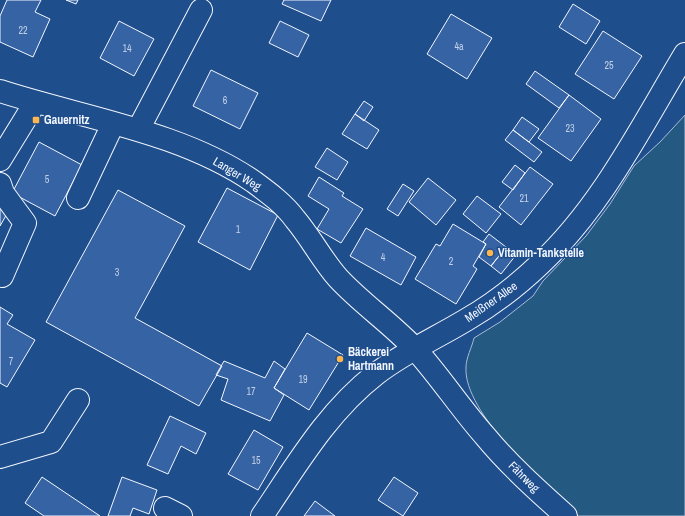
<svg xmlns="http://www.w3.org/2000/svg" width="685" height="516" viewBox="0 0 685 516" font-family="'Archivo Narrow',sans-serif">
<style>
.green{fill:#245a82;stroke:#a8bbd7}
.building{fill:#3563a3;stroke:#f2f6ff}
.lines{fill:none;stroke-linecap:round;stroke-linejoin:round}
.minor-casing{stroke:#f2f6ff;stroke-width:24}
.major-casing{stroke:#f2f6ff;stroke-width:24}
.minor{stroke:#1f4e8c;stroke-width:22}
.major{stroke:#1f4e8c;stroke-width:22}
.poi-dot{fill:#ffb74d;stroke:#1f4e8c;stroke-width:1.5}
.labels{text-anchor:middle;stroke-width:3;stroke-linejoin:round;paint-order:stroke}
.number-label{font-size:10px;fill:#c3d1e8}
.poi-label{font-size:12px;font-weight:bold;fill:#f2f6ff;stroke:#1f4e8c;text-anchor:start}
.street-label{font-size:12px;fill:#f2f6ff;stroke:#1f4e8c}
</style>
<rect width="100%" height="100%" fill="#1f4e8c"/>
<!-- green -->
<path class="green" d="M685 115V516H578C546 486 463 413 466 367 466 358 472 347 474 338L500 322 533 296 543 281 586 236 610 204 634 166 660 142Z"/>
<!-- building -->
<path class="building" d="M7 0H41L35 12 50 19 33 57 0 42V16Z
M66 0H78L76 4Z
M284 0H331L321 21 282 4Z
M573 4 600 21 586 44 559 27Z
M451 14 492 38 467 79 427 54Z
M119 21 154 39 134 76 100 58Z
M280 21 309 35 298 57 269 43Z
M603 31 642 56 614 99 575 74Z
M211 70 258 93 240 129 193 106Z
M535 71 569 95 559 108 526 84Z
M569 95 601 119 571 161 538 138Z
M364 101 373 107 364 121 355 114Z
M355 114 379 130 367 149 342 134Z
M522 117 539 129 529 142 513 130Z
M513 130 542 152 534 162 505 140Z
M39 142 82 165 55 216 12 193Z
M327 148 348 162 337 180 315 167Z
M515 165 525 173 513 190 502 182Z
M530 167 553 184 521 225 499 207Z
M319 177 344 193 342 196 363 209 341 243 317 229 329 209 308 196Z
M428 178 456 200 436 225 409 202Z
M403 184 414 191 398 216 387 209Z
M227 188 278 215 250 270 198 242Z
M118 190 185 226 135 318 222 366 199 406 46 322Z
M477 196 501 214 486 233 463 214Z
M0 207 8 212 0 226Z
M453 224 486 244 473 266 477 269 456 304 415 279 436 244 440 246Z
M366 228 416 257 401 285 350 256Z
M489 234 506 247 491 266 479 257 486 244 483 242Z
M506 247 516 255 501 274 491 266Z
M0 307 13 315 7 324 35 340 7 387 0 383Z
M307 333 343 355 309 410 274 388Z
M224 361 265 378 274 361 285 369 274 388 284 395 270 421 221 400 228 379 216 375Z
M170 416 206 433 196 454 181 446 168 474 147 465Z
M254 430 283 447 258 490 228 474Z
M42 477 100 516H44L25 503Z
M122 477 157 490 149 514 133 508 130 516H108Z
M394 477 418 493 403 516 378 500Z
M315 501 335 516H304Z"/>
<g class="lines">
<!-- minor casing -->
<g class="minor-casing">
<path id="minor" d="M0 91C83 118 182 132 254 182 269 193 284 204 295 219 311 238 322 260 338 278 362 304 392 324 416 350 441 378 461 409 485 436 509 465 538 491 566 516
M138 130 201 10
M0 160 35 103
M0 184 3 193 25 223 2 276
M78 198 113 124
M0 457 51 442 78 400
M165 508 181 516"/>
</g>
<!-- major casing -->
<g class="major-casing">
<path id="major" d="M262 516C296 466 327 412 376 374 403 353 436 338 466 320 492 305 518 285 540 264 602 206 641 127 685 54"/>
</g>
<!-- minor -->
<use href="#minor" class="minor"/>
<!-- major -->
<use href="#major" class="major"/>
</g>
<!-- markers -->
<g class="poi-dot">
<rect x="32" y="116" width="8" height="8" rx="2"/>
<circle cx="490" cy="253" r="4"/>
<circle cx="340" cy="359" r="4"/>
</g>
<g class="labels">
<!-- number labels -->
<g class="number-label">
<text x="23" y="34">22</text>
<text x="459" y="50">4a</text>
<text x="127" y="52">14</text>
<text x="609" y="69">25</text>
<text x="225" y="104">6</text>
<text x="570" y="132">23</text>
<text x="47" y="183">5</text>
<text x="524" y="202">21</text>
<text x="238" y="233">1</text>
<text x="383" y="261">4</text>
<text x="451" y="265">2</text>
<text x="117" y="276">3</text>
<text x="11" y="365">7</text>
<text x="303" y="383">19</text>
<text x="251" y="395">17</text>
<text x="256" y="464">15</text>
</g>
<!-- poi labels -->
<g class="poi-label">
<text x="44" y="124">Gauernitz</text>
<text x="498" y="257">Vitamin-Tankstelle</text>
<text x="348" y="356">Bäckerei<tspan x="348" dy="14">Hartmann</tspan></text>
</g>
<!-- street labels -->
<g class="street-label">
<text transform="translate(237 174) rotate(31)" y="4">Langer Weg</text>
<text transform="translate(491 302) rotate(-35)" y="4">Meißner Allee</text>
<text transform="translate(524 477) rotate(45)" y="4">Fährweg</text>
</g>
</g>
</svg>
